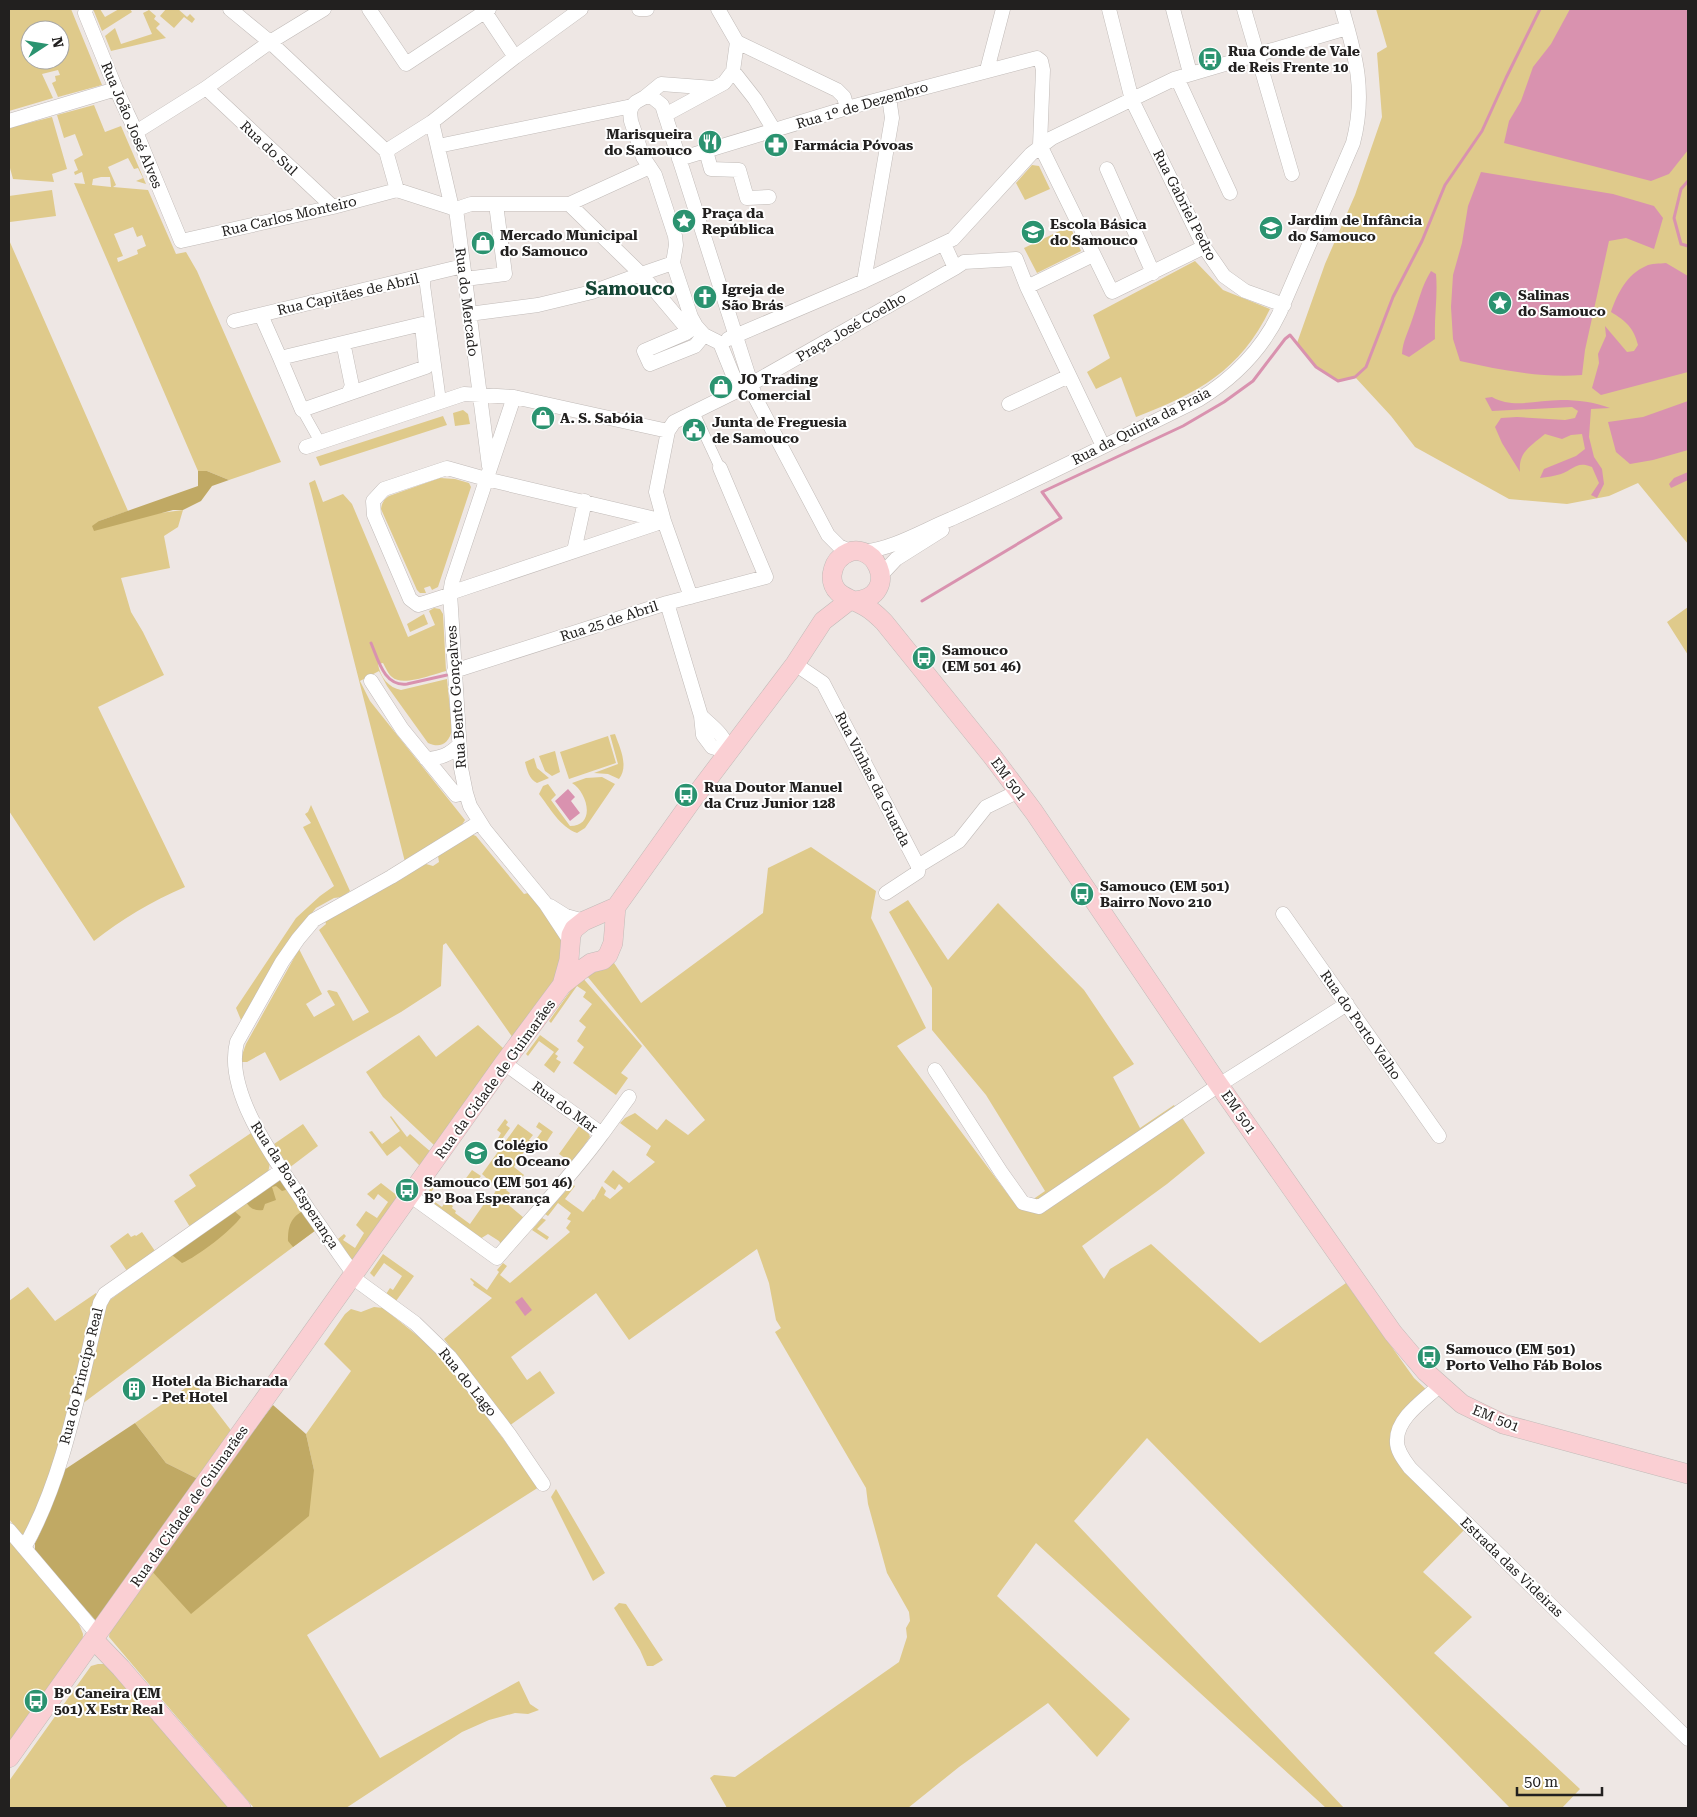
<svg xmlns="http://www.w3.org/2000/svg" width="1697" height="1817" viewBox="0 0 1697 1817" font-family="'Roboto Serif',serif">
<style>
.green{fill:#dfca8b;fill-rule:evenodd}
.forest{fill:#c0a964}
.water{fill:#d992af}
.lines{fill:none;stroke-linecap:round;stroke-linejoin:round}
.stream{stroke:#d992af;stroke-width:3}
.pedestrian-casing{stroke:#c1bbb8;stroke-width:11}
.minor-casing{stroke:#c1bbb8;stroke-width:15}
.secondary-casing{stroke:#c1bbb8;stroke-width:20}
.pedestrian{stroke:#fff;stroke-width:10}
.minor{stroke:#fff;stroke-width:14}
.secondary{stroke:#facfd3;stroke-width:19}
.labels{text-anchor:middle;stroke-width:4;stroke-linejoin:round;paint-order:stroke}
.poi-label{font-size:14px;font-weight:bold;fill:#22201f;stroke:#fff;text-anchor:start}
.street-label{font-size:14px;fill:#22201f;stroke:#fff}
.district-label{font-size:19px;font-weight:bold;fill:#154635;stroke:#fff}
</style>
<rect width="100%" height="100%" fill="#eee7e4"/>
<!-- green -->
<path class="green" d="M9 9H71L102 85 58 97 52 83 56 81 55 76 60 75 58 70 42 74 53 98 9 111ZM30 30H60V60H30Z
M93 9H100L105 17 119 9H130L132 12 102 31Z
M166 9H178L187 17 190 14 195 19 192 23 184 17 174 28 160 16Z
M1376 9H1688V544L1638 483 1609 496 1567 504 1509 499 1415 447 1391 416 1355 377 1338 381 1316 367 1297 343 1325 264 1355 195 1382 117 1377 53 1387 47Z
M149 10 156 16 154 19 160 24 156 28 166 38 111 51 105 36 115 28 121 44 152 34 143 13Z
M94 105 105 132 121 126 146 184 136 181 143 178 138 168 134 169 128 158 108 167 116 185 113 187 148 190 176 254 186 252 197 271 281 462 229 480 207 471H198L74 183 85 184 82 172 75 175 74 172 78 170 74 160 83 155 75 134 64 138 57 115ZM101 177H110L111 187 92 185 93 179ZM133 227 137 237 142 235 146 246 137 250 138 254 118 262 117 258 123 256 114 234Z
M52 117 67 169 52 174 54 182 13 179 10 168H9V128Z
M1032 165 1039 166 1050 189 1025 200 1016 183Z
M52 190 56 216 10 222 9 196Z
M1070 226 1081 251 1037 273 1024 248Z
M9 240 128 511 99 521 183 510 178 527 164 536 170 568 121 578 131 612 143 632 164 675 98 707 185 887C152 901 122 919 94 941L9 811Z
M1195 261 1223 290 1270 309C1240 371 1198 393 1136 417L1121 377 1096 389 1087 372 1110 358 1093 315Z
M463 410 468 414 470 424 455 426 453 413Z
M443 416 447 425 320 466 316 457Z
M440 478 455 479 469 483 471 487 438 587 432 590 430 586 424 588 426 593H420L417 590 381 509C382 503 384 499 389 496Z
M315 480 323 502 343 494 352 504 408 637 435 625 429 611 434 608 440 609 443 614 446 671C434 674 402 687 392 677 388 674 386 668 383 663L378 664C380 677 389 688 401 690L447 679 452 730C449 743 441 749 428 743L387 686 379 671 360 681 370 701 465 820 458 831 405 862 309 483Z
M1688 607V655L1667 622Z
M424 614 428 624 410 632 407 624Z
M615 734C620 748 629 766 619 779L608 774 594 773 618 764 610 735Z
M608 736 616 763 569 779 560 752Z
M555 751 560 772 552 776 545 771 539 756Z
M534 758 537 768 549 778 537 783C529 779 527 770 525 762Z
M602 777 615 784 585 828 577 833C560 827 550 808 539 794L543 786 548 784 556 795 551 800 570 826C596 826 588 793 572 783L586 778Z
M311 805 350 891 342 897 334 898 316 908 301 926 244 1020H241L236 1008 296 918 320 896 334 886 303 827 311 823 305 814 308 812Z
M471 834 476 836 524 894 528 893 557 929 564 944V969L513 1038 446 943 443 945 441 986 401 1012 280 1081 265 1052 247 1062H242V1055L246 1044 299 949 322 994 306 1004 314 1017 335 1005 327 991 329 990 337 992 353 1021 369 1012 319 930 326 924 325 921 426 864 433 866 439 862 438 856Z
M811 847 876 891 871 918 926 1028 897 1046 1019 1209 1045 1191 986 1095 932 1030V988L889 912 908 900 948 960 998 903 1084 990 1134 1064 1113 1077 1140 1128 1174 1105 1205 1153 1167 1184 1082 1246 1104 1279 1110 1269 1151 1244 1260 1343 1346 1283 1414 1378 1431 1394 1400 1427 1401 1456 1469 1525 1423 1572 1472 1617 1434 1653 1580 1789 1562 1808H1510L1147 1438 1074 1521 1344 1808H1326L1036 1543 997 1596 1130 1719 1097 1757 1048 1703 959 1767 908 1808H727L710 1778 714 1775 735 1777 899 1662 907 1637 906 1628 910 1621 909 1612 887 1573 868 1504 866 1488 775 1332 781 1328 776 1320 769 1283 757 1249 629 1340 596 1293 511 1357 527 1380 540 1371 555 1393 509 1426 478 1382 444 1339 492 1298 473 1285 474 1283 470 1279 471 1278 487 1290 499 1272 497 1270 503 1263 507 1266 500 1275 510 1283 570 1232 566 1228 571 1221 567 1219 571 1213 558 1203 548 1216 545 1214 572 1184 575 1186 565 1199 583 1212 593 1199 594 1200 602 1186 606 1191 604 1195 610 1199 623 1188 619 1184 615 1190 604 1182 613 1170 629 1183 655 1162 646 1155 651 1146 620 1123 625 1118 635 1113 657 1130 666 1119 688 1135 705 1120 587 976 614 963 641 1003 763 913 768 868Z
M581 976 642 1046 621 1073 628 1078 616 1095 573 1063 584 1047 577 1041 586 1027 579 1021 592 1004 583 997 586 992 577 986 551 1023 549 1021Z
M478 1025 504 1049 435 1146 383 1097 366 1072 419 1035 436 1057Z
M540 1035 559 1049 555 1054 558 1056 556 1059 561 1062 554 1073 544 1065 554 1052 539 1041 528 1056 526 1054Z
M391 1116 407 1137 410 1134 431 1152 420 1166 400 1146 387 1156 369 1132 372 1131 382 1144 400 1131 390 1117Z
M505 1119 508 1122 506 1125 510 1128 500 1142 497 1140 501 1133 497 1130Z
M539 1122 553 1132 545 1144 537 1138 542 1131 536 1127Z
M303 1124 318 1146 289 1168 274 1144Z
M518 1124 533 1135 529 1140 531 1141 514 1167 524 1175 516 1186 511 1183 506 1190 510 1193 504 1201 524 1218 502 1246 499 1241 488 1234 480 1239 427 1200 426 1196 433 1184 436 1185 428 1197 442 1207 446 1201 453 1206 452 1208 456 1211 455 1213 470 1224 484 1204 482 1203 488 1195 502 1205 504 1201 494 1194 497 1188 482 1174Z
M579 1126 589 1134 590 1137 572 1163 559 1154Z
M251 1133 270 1163 268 1173 190 1227 174 1201 196 1186 189 1175Z
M472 1170 481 1176 474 1185 468 1181 466 1183 464 1181Z
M283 1180 316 1230 82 1404 106 1303 232 1209Z
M381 1183 399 1197 353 1262 338 1239 344 1234 346 1236 343 1240 355 1248 364 1233 356 1225 366 1211 377 1218 388 1202 378 1194 374 1200 367 1194Z
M542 1218 546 1220 537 1229 549 1237 547 1240 532 1230Z
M142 1232 155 1251 127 1271 110 1246 128 1233 131 1237 135 1235 136 1236Z
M383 1254 414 1276 396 1301 386 1294 390 1288 393 1290 402 1276 384 1263 374 1277 370 1273Z
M28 1287 55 1321 96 1293 98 1300C78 1380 61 1459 26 1534H21L9 1519V1301Z
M374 1307 383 1308 434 1349 455 1374 539 1487 307 1635 380 1758 519 1681 530 1704 539 1710 528 1714 515 1713 489 1720 462 1732 346 1808H254L109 1637 110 1630 152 1572 314 1470 306 1434 351 1371 324 1344 345 1314 351 1309 361 1312Z
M194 1382 233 1433 200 1480 166 1463 135 1423Z
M556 1489 605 1573 593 1581 551 1497Z
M9 1540 77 1619 83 1634 82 1648 9 1745Z
M619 1603 626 1604 663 1660 653 1666H647L640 1650 614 1608Z
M98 1664H105L113 1668 233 1808H9V1781L91 1666Z"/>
<!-- forest -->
<path class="forest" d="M198 471H207L229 480 212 486 201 501 183 510H173L94 531 92 526 99 521 198 486Z
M276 1179 283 1180 289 1189 282 1191 276 1186 272 1187 276 1200 265 1204 263 1210C254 1211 249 1208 245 1200Z
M232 1209 241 1217C232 1230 197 1257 182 1263L172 1255Z
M305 1210 316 1230 293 1247 288 1241C288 1227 290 1217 305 1210Z
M273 1405 306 1434 314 1470 309 1516 191 1614 149 1568Z
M135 1423 166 1463 200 1480 98 1623 38 1556 35 1550V1543L41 1531 64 1470Z"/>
<!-- water -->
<path class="water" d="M1570 9H1688V150L1669 174 1651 181 1504 143 1509 121 1521 101 1533 67 1551 44Z
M1481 172 1613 194 1654 206 1663 218 1654 249 1626 238 1609 241 1585 350 1582 375C1541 378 1500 370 1460 361L1453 339 1451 307 1453 275 1462 243 1468 206Z
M1666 263 1688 276V372L1601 395 1592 388 1599 363 1598 354 1606 336 1605 326 1627 352 1634 351 1638 345C1634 328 1626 321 1611 312 1617 294 1627 274 1646 266 1651 263 1660 264 1666 263Z
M1431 271 1436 274C1438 296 1434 317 1435 339L1409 357 1402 354C1403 340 1408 333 1412 320 1419 301 1421 287 1431 271Z
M1492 397C1513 409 1537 400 1561 400 1578 400 1594 402 1610 408L1591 409 1589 437 1594 457 1602 469 1604 484 1597 498 1591 495 1599 483 1592 467C1576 461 1575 469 1561 474 1555 476 1547 477 1540 478L1544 469 1576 456 1585 449 1582 434 1571 435 1562 439 1545 434C1531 446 1518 452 1520 472L1502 443 1495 427 1501 418 1517 417 1565 420 1575 418 1578 411 1572 407 1492 411 1485 398Z
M1688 401V450L1653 460 1630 464 1616 452 1608 422 1643 417Z
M1688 472V480L1671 488 1669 484 1674 478Z
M568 789 575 797 571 801 580 813 570 821 555 801Z
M522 1297 532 1310 525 1316 515 1302Z"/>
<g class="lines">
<!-- stream -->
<path class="stream" d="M1688 181 1681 189 1674 218 1681 244 1688 246
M922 601 1061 518 1042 492 1183 426 1224 402 1253 381 1285 339 1290 335 1316 367 1338 381 1355 377 1366 367 1393 297 1422 241 1445 185 1482 131 1506 78 1540 9
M371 643C378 659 384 687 407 684L447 675"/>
<!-- pedestrian casing -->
<g class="pedestrian-casing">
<path id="pedestrian" d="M426 275 425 285 441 401
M302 410 320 442
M694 412 720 468"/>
</g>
<!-- minor casing -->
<g class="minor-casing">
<path id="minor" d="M86 9 85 13 116 89 136 132 181 241 333 207 397 190
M230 9 270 42 386 151
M369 9 406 64 489 9
M483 9 515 57
M639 9H647
M1109 9 1132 100 1204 247 1224 276 1245 291 1284 305
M1173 9 1190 73
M1244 9 1292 174
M737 42 837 90 844 97 847 108
M987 70 1003 9
M733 71 755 99 774 130
M1177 78 1230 193
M206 88 333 207
M645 97 661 84 714 88
M665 115 724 83 733 71 737 42 718 9
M9 121 116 89
M432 122 515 57 581 9
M136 132 206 88 270 42 324 9
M438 146 632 106
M386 151 397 190 456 209 471 204H569L650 167
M386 151 432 122 452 208
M706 151 711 169 739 170 747 198 769 197
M679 159 847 108 1037 58 1041 61 1043 70 1040 145 1112 292 1204 247
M1107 169 1153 273
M456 209 489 466
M944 244 955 268
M673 263 641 274 684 325 696 326
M465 279 505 274 496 204
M864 281 892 118 889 97
M1027 287 1093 255
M469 314 538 305 592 292 641 274 569 204
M261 315 280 358
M234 321 463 266
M696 326 686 333 644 351 650 364 695 346 704 335
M728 339 864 281 953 239 1031 154 1052 138 1174 79 1347 28
M340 344 344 347 352 386 348 394 302 410 280 358 422 324 426 367 348 394
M739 390 720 343 704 335 696 326 691 317 673 263 676 245 675 236 655 175 643 157 631 121 630 112 632 106 636 102 645 97H652L662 105 756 399 828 535 839 546 852 552
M514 397 452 582 450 593 461 768 466 793 470 806 485 830 545 903 570 941
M1009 404 1069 376
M306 447 464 394 514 397 668 431
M574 551 585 501
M862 552C893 549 922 531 951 519 1034 482 1116 440 1198 400 1234 378 1262 350 1280 312L1353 143C1366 93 1356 56 1342 9
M881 575 896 559 942 530
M450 593 664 521
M449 595 418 605 410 599 374 515 373 501 384 489 447 468 486 479 664 521
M691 597 664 521 656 492 668 431 674 422 751 384 955 268 964 262 1016 259 1027 287 1103 446
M667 603 701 716 703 735 712 747 729 752C725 735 713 727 701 716
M795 664 823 683 918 866V872L886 893
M454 671 667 603 766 577 720 468
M371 681 402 729 456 795 466 793
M426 759C441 758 449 755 459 745
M918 866 959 841 986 807 1019 791
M550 906 566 916 584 921
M1283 914 1439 1136
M935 1070 1001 1172 1023 1203 1039 1207 1219 1085 1347 1004
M602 1134 629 1097
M411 1196 497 1258C532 1217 570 1178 602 1134L504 1063
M354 1274C338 1254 325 1232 310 1212 282 1169 223 1095 237 1042L282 962 298 939 314 920 391 877 480 822
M352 1277 415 1323 450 1357 509 1434 543 1484
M1440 1385C1426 1399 1397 1417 1397 1440 1396 1450 1404 1460 1410 1468L1688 1739
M9 1530 98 1635
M24 1548C65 1476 80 1383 100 1303L105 1294 282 1170"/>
</g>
<!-- secondary casing -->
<g class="secondary-casing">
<path id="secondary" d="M854 601C905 597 872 529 840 558 835 562 833 569 832 575 831 597 852 598 866 607 873 611 878 616 884 622L992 756 1034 812 1219 1085 1393 1333 1426 1372 1462 1404 1503 1424 1688 1474
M562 985 569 960 571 935 574 929 584 921 616 907
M94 1640 121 1668 241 1808
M9 1758 504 1063 562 985 581 970 591 963 603 960 608 955 613 943 616 907 693 799 795 664 823 621 850 600"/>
</g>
<!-- pedestrian -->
<use href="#pedestrian" class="pedestrian"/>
<!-- minor -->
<use href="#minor" class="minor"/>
<!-- secondary -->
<use href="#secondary" class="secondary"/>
</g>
<!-- icons -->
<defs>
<g id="bus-disc" transform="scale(1.25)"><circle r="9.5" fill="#2b9370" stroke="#fff"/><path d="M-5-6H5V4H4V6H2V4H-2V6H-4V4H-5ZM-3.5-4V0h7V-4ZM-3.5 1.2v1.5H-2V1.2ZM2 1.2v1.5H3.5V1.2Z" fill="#fff"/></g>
<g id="restaurant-disc" transform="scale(1.25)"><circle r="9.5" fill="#2b9370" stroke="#fff"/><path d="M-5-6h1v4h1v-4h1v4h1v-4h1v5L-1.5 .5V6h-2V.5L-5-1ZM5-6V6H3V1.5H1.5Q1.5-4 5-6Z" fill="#fff"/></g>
<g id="pharmacy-disc" transform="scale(1.25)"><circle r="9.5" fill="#2b9370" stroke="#fff"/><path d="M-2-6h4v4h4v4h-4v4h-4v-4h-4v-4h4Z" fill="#fff"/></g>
<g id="sight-disc" transform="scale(1.25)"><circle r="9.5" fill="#2b9370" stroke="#fff"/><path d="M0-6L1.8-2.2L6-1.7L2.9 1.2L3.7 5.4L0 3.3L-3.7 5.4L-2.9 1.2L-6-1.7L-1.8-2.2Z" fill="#fff"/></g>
<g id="school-disc" transform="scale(1.25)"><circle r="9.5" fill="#2b9370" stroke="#fff"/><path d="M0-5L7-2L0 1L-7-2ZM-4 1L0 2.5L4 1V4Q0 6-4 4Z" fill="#fff"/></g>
<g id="shop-disc" transform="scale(1.25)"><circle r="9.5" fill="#2b9370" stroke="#fff"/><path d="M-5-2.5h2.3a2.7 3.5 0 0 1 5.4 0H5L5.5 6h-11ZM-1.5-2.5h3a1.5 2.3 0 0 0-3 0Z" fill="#fff"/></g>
<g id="church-disc" transform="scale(1.25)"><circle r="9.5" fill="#2b9370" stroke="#fff"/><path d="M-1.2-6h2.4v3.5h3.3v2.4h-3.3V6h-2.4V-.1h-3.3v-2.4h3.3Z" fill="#fff"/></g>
<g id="civic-disc" transform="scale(1.25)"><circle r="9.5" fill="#2b9370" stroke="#fff"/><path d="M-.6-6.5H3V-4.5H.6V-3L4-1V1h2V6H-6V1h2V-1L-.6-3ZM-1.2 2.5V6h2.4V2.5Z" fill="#fff"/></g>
<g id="building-disc" transform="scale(1.25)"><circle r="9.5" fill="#2b9370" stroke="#fff"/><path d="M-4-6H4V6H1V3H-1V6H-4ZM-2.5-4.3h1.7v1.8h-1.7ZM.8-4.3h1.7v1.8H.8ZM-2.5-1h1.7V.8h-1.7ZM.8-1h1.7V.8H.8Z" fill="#fff"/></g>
</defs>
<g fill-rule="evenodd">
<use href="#bus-disc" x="1210" y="59"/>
<use href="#restaurant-disc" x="710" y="142"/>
<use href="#pharmacy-disc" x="776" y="145"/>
<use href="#sight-disc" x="684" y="221"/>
<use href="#school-disc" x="1271" y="228"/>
<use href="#school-disc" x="1033" y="232"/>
<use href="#shop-disc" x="483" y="243"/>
<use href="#church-disc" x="705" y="297"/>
<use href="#sight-disc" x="1500" y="303"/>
<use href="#shop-disc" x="721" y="387"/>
<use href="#shop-disc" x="543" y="418"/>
<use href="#civic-disc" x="694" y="430"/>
<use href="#bus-disc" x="924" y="658"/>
<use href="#bus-disc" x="686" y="795"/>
<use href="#bus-disc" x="1082" y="894"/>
<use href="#school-disc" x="476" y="1153"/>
<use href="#bus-disc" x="407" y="1190"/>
<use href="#bus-disc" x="1429" y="1357"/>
<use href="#building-disc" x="134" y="1389"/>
<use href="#bus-disc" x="36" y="1701"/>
</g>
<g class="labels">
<!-- poi labels -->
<g class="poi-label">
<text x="1228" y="56">Rua Conde de Vale<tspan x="1228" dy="16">de Reis Frente 10</tspan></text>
<text x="692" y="139" text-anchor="end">Marisqueira<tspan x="692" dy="16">do Samouco</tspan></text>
<text x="794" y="150">Farmácia Póvoas</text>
<text x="702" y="218">Praça da<tspan x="702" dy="16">República</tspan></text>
<text x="1288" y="225">Jardim de Infância<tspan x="1288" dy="16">do Samouco</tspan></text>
<text x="1050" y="229">Escola Básica<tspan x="1050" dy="16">do Samouco</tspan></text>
<text x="500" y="240">Mercado Municipal<tspan x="500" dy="16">do Samouco</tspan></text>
<text x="722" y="294">Igreja de<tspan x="722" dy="16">São Brás</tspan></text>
<text x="1518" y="300">Salinas<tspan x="1518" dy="16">do Samouco</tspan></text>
<text x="738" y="384">JO Trading<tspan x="738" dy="16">Comercial</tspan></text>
<text x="560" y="423">A. S. Sabóia</text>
<text x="712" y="427">Junta de Freguesia<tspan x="712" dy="16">de Samouco</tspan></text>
<text x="942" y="655">Samouco<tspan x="942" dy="16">(EM 501 46)</tspan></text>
<text x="704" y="792">Rua Doutor Manuel<tspan x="704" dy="16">da Cruz Junior 128</tspan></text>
<text x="1100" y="891">Samouco (EM 501)<tspan x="1100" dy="16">Bairro Novo 210</tspan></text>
<text x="494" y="1150">Colégio<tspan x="494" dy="16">do Oceano</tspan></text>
<text x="424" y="1187">Samouco (EM 501 46)<tspan x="424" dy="16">Bº Boa Esperança</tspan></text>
<text x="1446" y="1354">Samouco (EM 501)<tspan x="1446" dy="16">Porto Velho Fáb Bolos</tspan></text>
<text x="152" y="1386">Hotel da Bicharada<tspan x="152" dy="16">- Pet Hotel</tspan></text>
<text x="54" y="1698">Bº Caneira (EM<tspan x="54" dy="16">501) X Estr Real</tspan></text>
</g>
<!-- street labels -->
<g class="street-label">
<text transform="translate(862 105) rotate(-16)" y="5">Rua 1º de Dezembro</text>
<text transform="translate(132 125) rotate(67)" y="5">Rua João José Alves</text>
<text transform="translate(269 148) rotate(43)" y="5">Rua do Sul</text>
<text transform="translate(1185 205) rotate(63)" y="5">Rua Gabriel Pedro</text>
<text transform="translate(289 216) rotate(-13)" y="5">Rua Carlos Monteiro</text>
<text transform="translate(348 294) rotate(-13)" y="5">Rua Capitães de Abril</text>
<text transform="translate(467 302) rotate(83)" y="5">Rua do Mercado</text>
<text transform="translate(851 327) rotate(-30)" y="5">Praça José Coelho</text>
<text transform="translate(1141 426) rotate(-27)" y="5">Rua da Quinta da Praia</text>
<text transform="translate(609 621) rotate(-18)" y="5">Rua 25 de Abril</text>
<text transform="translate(456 697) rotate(-94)" y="5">Rua Bento Gonçalves</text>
<text transform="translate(873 779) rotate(63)" y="5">Rua Vinhas da Guarda</text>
<text transform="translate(1009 779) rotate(53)" y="5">EM 501</text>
<text transform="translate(1361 1025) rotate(55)" y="5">Rua do Porto Velho</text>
<text transform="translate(495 1079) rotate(-54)" y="5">Rua da Cidade de Guimarães</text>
<text transform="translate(565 1107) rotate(36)" y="5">Rua do Mar</text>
<text transform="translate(1239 1112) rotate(55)" y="5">EM 501</text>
<text transform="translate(295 1185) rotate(57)" y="5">Rua da Boa Esperança</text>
<text transform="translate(81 1376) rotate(-76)" y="5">Rua do Princípe Real</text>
<text transform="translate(468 1382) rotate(51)" y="5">Rua do Lago</text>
<text transform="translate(1496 1418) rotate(22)" y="5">EM 501</text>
<text transform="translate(189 1506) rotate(-55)" y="5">Rua da Cidade de Guimarães</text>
<text transform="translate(1512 1567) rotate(44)" y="5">Estrada das Videiras</text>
</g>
<!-- district labels -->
<g class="district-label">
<text x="630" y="295">Samouco</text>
</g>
</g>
<!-- border -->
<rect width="1697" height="1817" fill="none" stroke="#22201f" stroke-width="20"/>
<!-- north arrow -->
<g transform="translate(45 45) rotate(78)"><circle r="24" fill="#ffffff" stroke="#a7a6a5"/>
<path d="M0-4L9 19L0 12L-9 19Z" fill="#2b9370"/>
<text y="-8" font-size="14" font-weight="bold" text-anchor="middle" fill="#22201f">N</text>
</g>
<!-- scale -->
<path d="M1517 1787v8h85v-8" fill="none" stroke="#22201f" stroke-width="2.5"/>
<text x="1524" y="1787" font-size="15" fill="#22201f" stroke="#ffffff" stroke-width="4" paint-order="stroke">50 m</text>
</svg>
